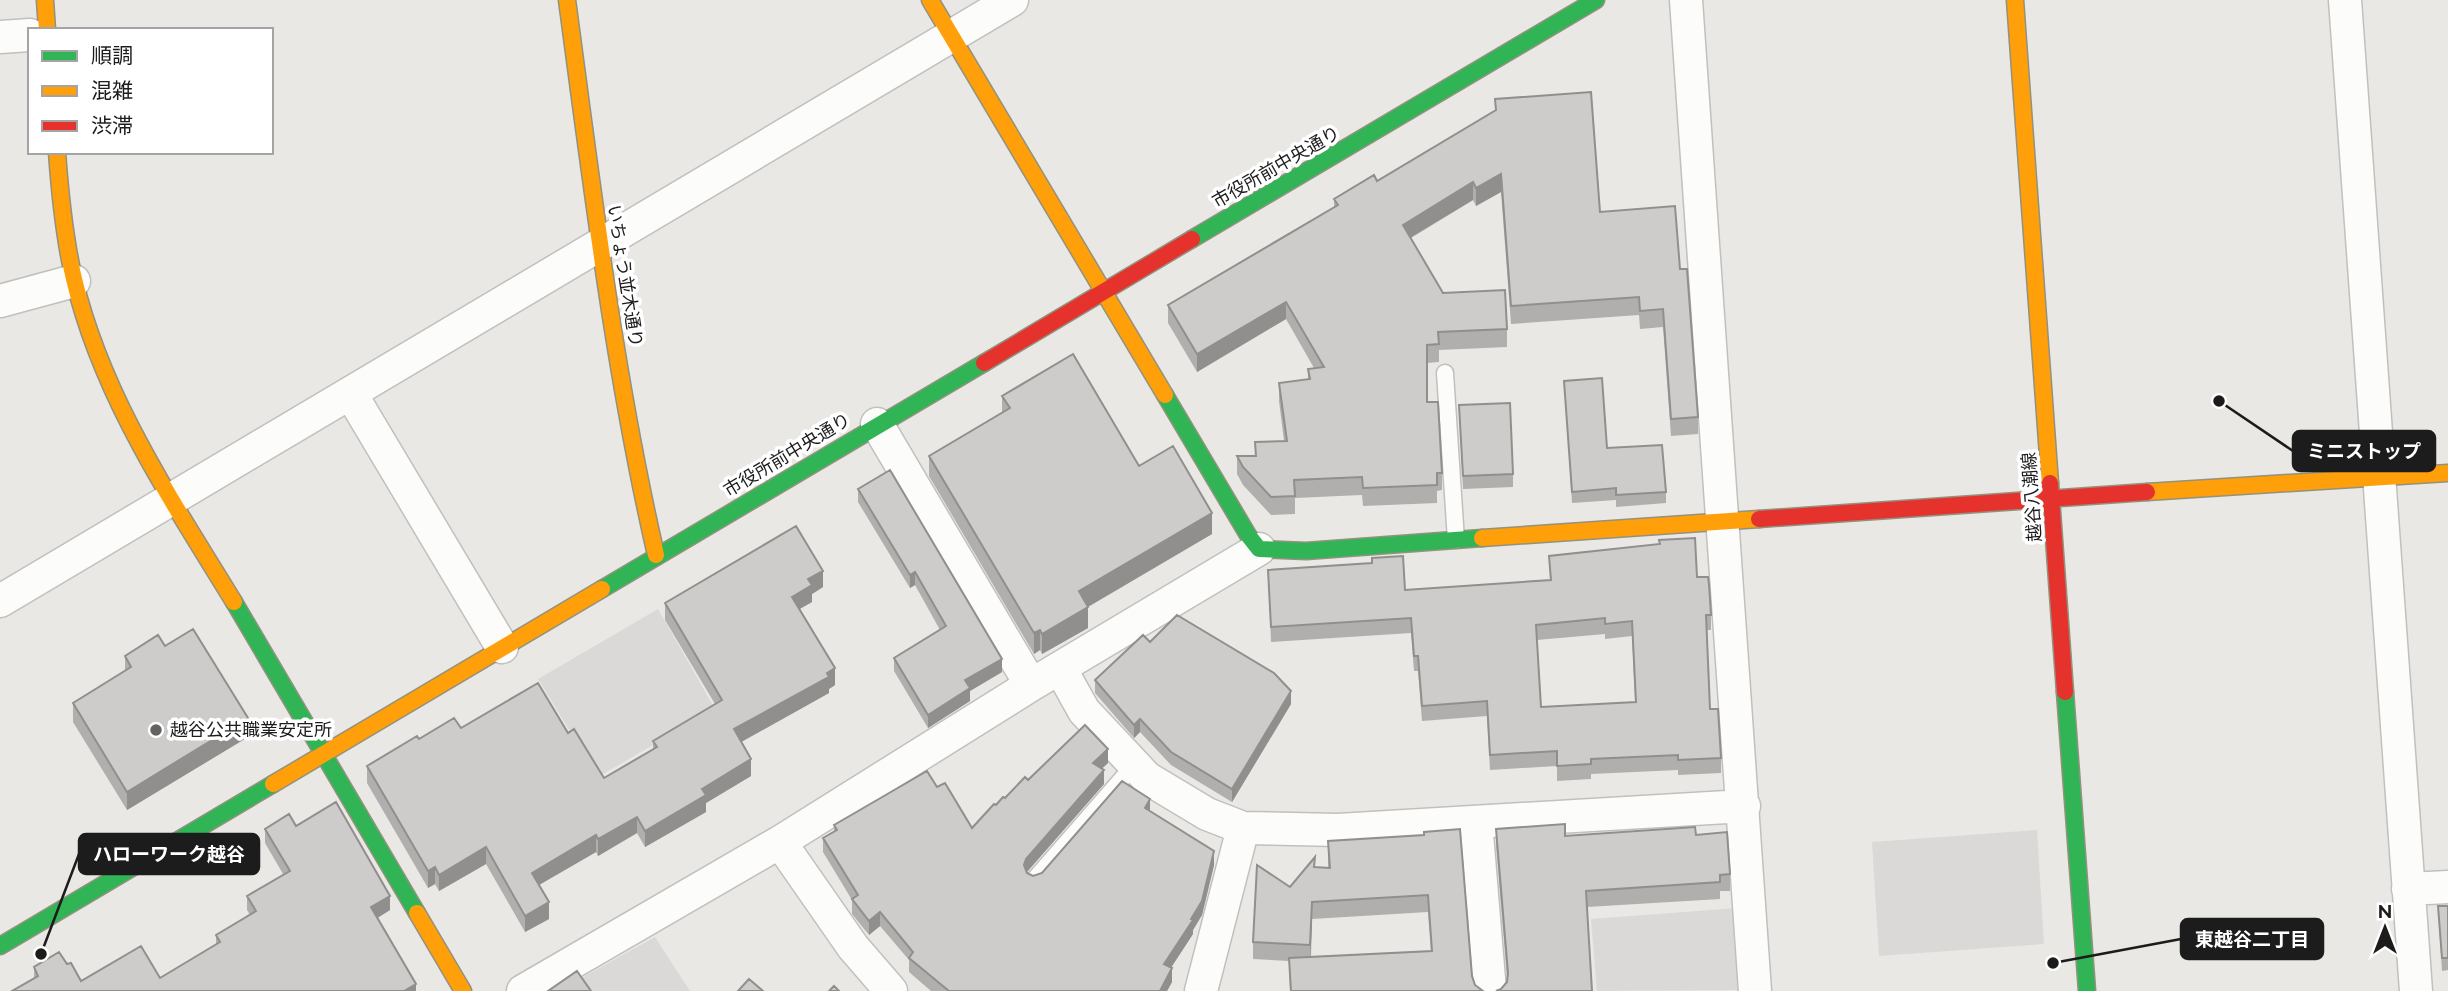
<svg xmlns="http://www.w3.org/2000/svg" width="2448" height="991" viewBox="0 0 2448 991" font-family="Raleway,'Noto Sans JP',sans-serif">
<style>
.parking{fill:#dad9d8}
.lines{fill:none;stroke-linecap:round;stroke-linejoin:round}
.lane-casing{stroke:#c1c0bf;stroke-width:19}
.street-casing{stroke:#c1c0bf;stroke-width:35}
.fast-casing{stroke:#92927f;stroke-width:19}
.slow-casing{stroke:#92927f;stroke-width:19}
.jam-casing{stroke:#92927f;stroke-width:19}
.lane{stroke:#fcfcfb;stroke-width:16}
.street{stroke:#fcfcfb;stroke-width:32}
.fast{stroke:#30b455;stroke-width:16}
.slow{stroke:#ff9f0a;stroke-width:16}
.jam{stroke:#e5322d;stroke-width:16}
.wall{fill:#b1afae;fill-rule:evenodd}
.shaded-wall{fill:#908f8d}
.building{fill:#ceccca;stroke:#908f8d;stroke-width:2;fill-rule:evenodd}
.poi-dot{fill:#646362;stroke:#fff;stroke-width:2.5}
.labels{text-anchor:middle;stroke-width:7;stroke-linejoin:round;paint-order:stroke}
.street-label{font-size:18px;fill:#1c1c1c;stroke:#fff}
.poi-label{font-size:18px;fill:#1c1c1c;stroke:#fff;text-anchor:start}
.leader{fill:none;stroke:#1c1c1c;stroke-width:2.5}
.callout-dot{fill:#1c1c1c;stroke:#fff;stroke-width:2.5}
.callout{fill:#1c1c1c;stroke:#1c1c1c;stroke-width:2.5}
.callout-label{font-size:19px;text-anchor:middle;font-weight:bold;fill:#fff}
</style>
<rect width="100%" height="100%" fill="#eae8e5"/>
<!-- parking -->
<path class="parking" d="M658 609 715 709 598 777 538 679Z
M2037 830 2044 944 1879 956 1872 842Z
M1737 908 1743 990 1597 991 1591 919Z
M655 937 690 991H583L576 981Z"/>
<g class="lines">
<!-- lane casing -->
<g class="lane-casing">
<path id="lane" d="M1445 373 1456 540
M1034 880 1135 764"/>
</g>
<!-- street casing -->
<g class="street-casing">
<path id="street" d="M1686 0 1755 991
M2345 0 2416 991
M0 37 30 35
M0 301 74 281
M351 394 502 647
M877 424 1031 685
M0 601 1012 0
M1060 668 1084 711 1147 778 1207 814 1243 828 1338 830 1744 806
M1476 822 1490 991
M780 842 853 947 891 991
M2408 889 2448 887
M523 991 780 842 1031 685 1259 549
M1201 991 1243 828"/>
</g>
<!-- fast casing -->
<g class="fast-casing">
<path id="fast" d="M1192 239 1596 0
M1165 395 1248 535 1259 549 1306 551 1482 538
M602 589 984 363
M234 602 417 913
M2065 692 2087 991
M0 946 273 784"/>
</g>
<!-- slow casing -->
<g class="slow-casing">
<path id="slow" d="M45 0 47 30
M567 0C592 186 614 372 656 555
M930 0 1165 395
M2015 0 2050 483
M57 152C60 194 64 237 74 279 102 397 171 499 234 602
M2147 492 2448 473
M1482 538 1759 519
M273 784 602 589
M417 913 463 991"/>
</g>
<!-- jam casing -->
<g class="jam-casing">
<path id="jam" d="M984 363 1192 239
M2050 483 2065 692
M1759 519 2147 492"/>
</g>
<!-- lane -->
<use href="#lane" class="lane"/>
<!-- street -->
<use href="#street" class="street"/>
<!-- fast -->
<use href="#fast" class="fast"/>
<!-- slow -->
<use href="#slow" class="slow"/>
<!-- jam -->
<use href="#jam" class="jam"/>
</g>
<!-- wall -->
<path class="wall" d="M1495 99 1600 212 1680 269 1698 417V434L1671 436 1663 327 1640 329 1639 315 1511 324 1501 192 1476 206 1473 200 1411 238 1443 293 1507 329V347L1439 350V362L1427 363V402L1442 473V490L1437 491V503L1363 506 1362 495 1295 498V514L1271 515 1243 485 1237 474V456H1255V442L1284 441 1279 401V383L1308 379V369L1314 368 1286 319 1197 372 1168 323V305L1334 207V199L1377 181 1495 111Z
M1564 381 1607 448 1666 492V503L1616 507V500L1572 503Z
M1002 396 1139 466 1212 534 1088 607V628L1042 654 1040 650 1034 654 929 476V456L1002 412Z
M1459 405 1513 474V487L1463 489Z
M858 489 1002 672 970 691V701L928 728 894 671V658L940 630 915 585 910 588 858 502Z
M1549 556 1697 577 1711 615V630H1707L1710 709 1721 758V773L1678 775V770L1591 774V779L1557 781V766L1490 770 1487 716 1422 721 1418 671H1414L1411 633 1271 642 1268 570 1405 590 1550 580ZM1605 634V639L1632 636 1635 702 1541 707 1537 640Z
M823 587 812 594V602L800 609 835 685 829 689V693L741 742 751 776 706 803V812L645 847 637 833 598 856 596 852 539 885 549 919 525 932 486 864 439 891 435 884 428 888 367 783V766L419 739 461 728 568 733 604 778 653 750V741L715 704 665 620V603Z
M1150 642 1291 704 1232 802 1171 765 1140 732 1134 738 1095 693V680Z
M125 656 248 737 127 810 73 722V703L125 672Z
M1108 763 1102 768 1104 784 1026 873 1033 876 1042 873 1150 812 1214 865 1202 915 1193 930V934L1171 968 1172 982 1167 991H931L909 972V960L880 926 869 935 852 914V900L823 852V838L834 831V825L937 787 972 828 996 805 1028 780Z
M336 802 390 896V910L377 918 416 984V991H12L34 978V967L59 952 67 964 71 963 81 981 141 946 160 978 216 945V935L250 915 247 910V896L283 874 265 843V829L289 814 296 826Z
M1496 829 1565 836 1696 835 1730 874V891H1720V899L1587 907 1501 989 1507 982V978L1496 845Z
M1424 835 1472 976 1475 985 1483 991H1290L1289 961 1253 959V942L1290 887 1315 867 1328 868V841ZM1428 912 1431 952 1311 957 1312 919Z
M2438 906H2448V970L2442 971Z"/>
<!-- shaded-wall -->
<path class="shaded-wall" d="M1501 174V192L1476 206V188Z
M1473 182V200L1403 242V225Z
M1286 302V319L1197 372V354Z
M1212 513V534L1079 612V591Z
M823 571V587L812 594V602L792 613V597L808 579Z
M915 572V585L910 588V575Z
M1088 607V628L1042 654V634Z
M1040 630V650L1034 654V633Z
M1002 659V672L970 691V701L928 728V715L965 680Z
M835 668V685L829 689V693L734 746V729Z
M1291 691V704L1232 802V789Z
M248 718V737L127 810V792Z
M1140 719V732L1134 738V725Z
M1108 749V763L1093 777V763Z
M751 759V776L706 803V812L645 847V831L702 789Z
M1104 770V784L1026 873 1024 865 1026 859Z
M1150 799V813L1145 808Z
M637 817V833L598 856V839Z
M596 835V852L532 889V873Z
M486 847V864L439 891V875Z
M1214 851V865L1202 915 1193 930V934L1164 978V964Z
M435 867V884L428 888V871Z
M390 896V910L371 922V907Z
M549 902V919L525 932V916Z
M1312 902V919L1310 962V945Z
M880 912V926L869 935V921Z
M1172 968V982L1167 991H1160Z
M416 984V991H404Z"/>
<!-- building -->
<path class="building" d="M1591 92 1600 212 1675 206 1680 269H1687L1698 417 1671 419 1663 309 1640 311 1639 297 1511 306 1501 174 1476 188 1473 182 1403 225 1443 293 1505 290 1507 329 1438 332 1439 344 1427 345V402H1438L1442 473H1437V485L1363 488 1362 477 1294 480 1295 496 1271 497 1243 467 1237 456H1256L1255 442 1287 441 1279 383 1310 379 1308 369 1324 367 1286 302 1197 354 1168 305 1338 205 1334 199 1374 175 1377 181 1496 110 1495 99Z
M1073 354 1139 466 1173 446 1212 513 1079 591 1088 607 1042 634 1040 630 1034 633 929 456 1010 408 1002 396Z
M1602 378 1607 448 1662 445 1666 492 1616 495V488L1572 492 1564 381Z
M1510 403 1513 474 1463 476 1459 405Z
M890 470 1002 659 965 680 970 688 928 715 894 658 946 626 915 572 910 575 858 489Z
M796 526 823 571 808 579 812 585 792 597 835 668 827 673 829 677 734 729 751 759 702 789 706 795 645 831 637 817 598 839 596 835 532 873 549 902 525 916 486 847 439 875 435 867 428 871 367 766 417 736 419 739 454 718 461 728 538 683 568 733 574 729 604 778 657 747 653 741 722 700 665 603Z
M1695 538 1697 577H1708L1709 584 1711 615H1706L1710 709H1718L1721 758 1678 760V755L1591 759V764L1557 766V751L1490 755 1487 701 1422 706 1418 656H1414L1411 618 1271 627 1268 570 1372 563V558L1403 556 1405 590 1551 580 1549 556 1660 544 1659 540ZM1605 618V624L1632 621 1636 702 1541 707 1536 625Z
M1177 615 1274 673 1291 691 1232 789 1171 752 1140 719 1134 725 1095 680 1143 635 1150 642Z
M193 629 248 718 127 792 73 703 131 667 125 656 158 635 165 646Z
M1085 725 1108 749 1093 763 1104 770 1026 859 1024 865 1027 873 1033 876 1042 873 1122 781 1150 799 1145 808 1214 851 1202 901 1191 919 1193 920 1164 964 1172 968 1160 991H949L909 958 913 952 880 912 869 921 852 899 858 895 823 838 837 830 834 825 927 771 937 787 945 783 972 828 994 804 996 805 1003 797 1005 798 1025 777 1028 780Z
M336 802 390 896 371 907 416 984 404 991H12L38 976 34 967 59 952 67 964 71 963 81 981 141 946 160 978 220 942 216 935 256 911 247 896 290 871 265 829 289 814 296 826Z
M1565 824V836L1695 827 1696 835 1727 832 1730 874 1720 875V882L1586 891 1592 991H1496L1501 989 1507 982 1508 973 1496 829Z
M1460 829 1472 976 1475 985 1483 991H1291L1289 958 1432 951 1428 895 1312 902 1310 945 1253 942 1257 865 1290 887 1315 857 1314 867 1330 868 1328 841 1424 835V832Z
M2438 906H2448V958H2442Z
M577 971 591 991H548Z
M749 979 763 991H738Z
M834 986 839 991H829Z"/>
<!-- markers -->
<circle class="poi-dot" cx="156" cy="730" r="7"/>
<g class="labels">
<!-- street labels -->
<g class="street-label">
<text transform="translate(1276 167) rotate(-30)" y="6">市役所前中央通り</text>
<text transform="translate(625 276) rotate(81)" y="6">いちょう並木通り</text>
<text transform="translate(787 455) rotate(-31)" y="6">市役所前中央通り</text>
<text transform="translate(2032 497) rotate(-94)" y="6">越谷八潮線</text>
</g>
<!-- poi labels -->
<g class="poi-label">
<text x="170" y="736">越谷公共職業安定所</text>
</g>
</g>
<!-- callouts -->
<path class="leader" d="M2219 401L2293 451M41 954L79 854M2053 963L2181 939"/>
<g class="callout-dot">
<circle cx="2219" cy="401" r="7"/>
<circle cx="41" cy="954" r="7"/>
<circle cx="2053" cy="963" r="7"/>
</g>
<g class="callout">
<rect x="2293" y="431" width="142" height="40" rx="7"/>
<rect x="79" y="834" width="180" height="40" rx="7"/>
<rect x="2181" y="919" width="142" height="40" rx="7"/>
</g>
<g class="callout-label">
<text x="2364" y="458">ミニストップ</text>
<text x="169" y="861">ハローワーク越谷</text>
<text x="2252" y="946">東越谷二丁目</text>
</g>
<!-- legend -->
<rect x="28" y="28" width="245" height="126" fill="#ffffff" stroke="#a4a4a4" stroke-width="2"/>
<rect x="42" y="51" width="35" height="10" fill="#30b455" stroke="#a4a4a4" stroke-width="2"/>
<text x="91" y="63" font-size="21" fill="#1c1c1c">順調</text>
<rect x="42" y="86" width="35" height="10" fill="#ff9f0a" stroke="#a4a4a4" stroke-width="2"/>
<text x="91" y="98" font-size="21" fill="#1c1c1c">混雑</text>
<rect x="42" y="121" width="35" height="10" fill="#e5322d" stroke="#a4a4a4" stroke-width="2"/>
<text x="91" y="133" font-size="21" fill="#1c1c1c">渋滞</text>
<!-- north arrow -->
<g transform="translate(2385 928)" stroke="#ffffff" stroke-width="5" paint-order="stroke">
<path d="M0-5L12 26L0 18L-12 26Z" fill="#1c1c1c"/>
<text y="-10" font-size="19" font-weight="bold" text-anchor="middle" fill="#1c1c1c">N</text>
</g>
</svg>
